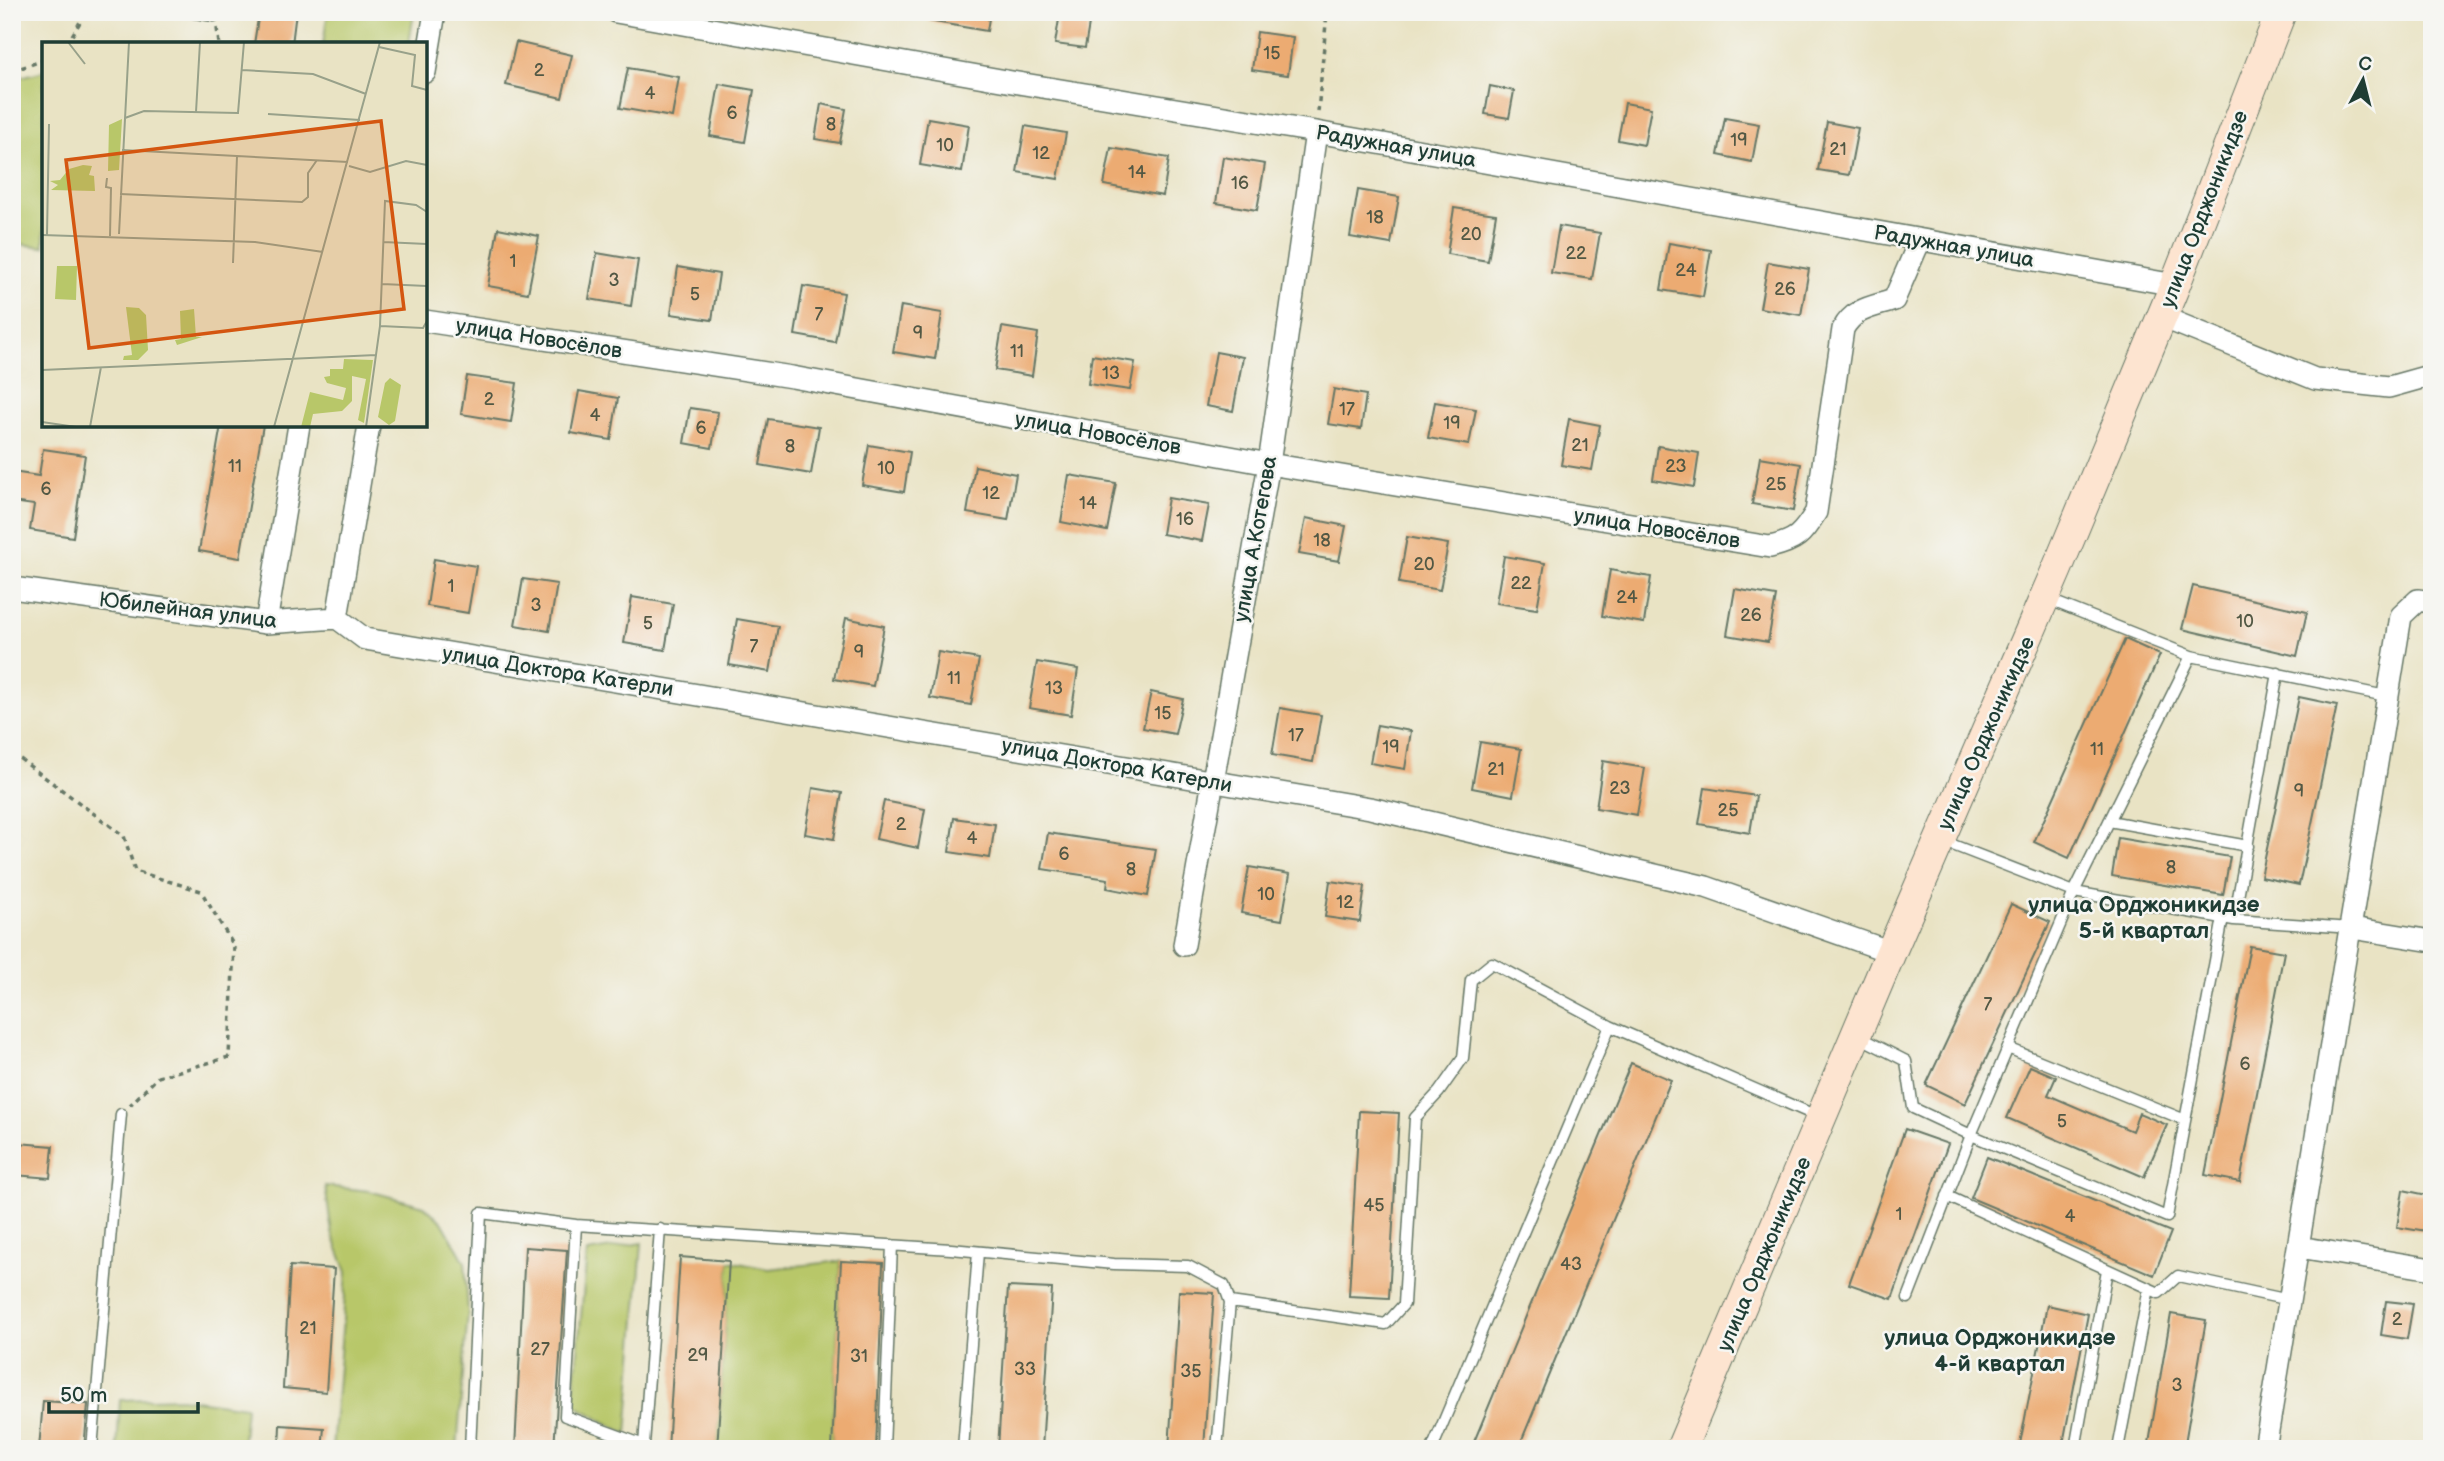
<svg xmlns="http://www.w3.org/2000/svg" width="2444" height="1461" viewBox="0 0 2444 1461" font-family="'Balsamiq Sans',sans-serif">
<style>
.green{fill:#b8c769;stroke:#6c824e;stroke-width:2}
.building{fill:#ecab72}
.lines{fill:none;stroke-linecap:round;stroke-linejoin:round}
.lane-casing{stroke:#676;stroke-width:13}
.street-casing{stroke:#676;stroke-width:24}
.secondary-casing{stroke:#676;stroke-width:32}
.path{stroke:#676;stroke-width:3.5;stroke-dasharray:5 5;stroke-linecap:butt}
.lane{stroke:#fff;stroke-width:10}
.street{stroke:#fff;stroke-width:21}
.secondary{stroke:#fde4d0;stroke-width:30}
.labels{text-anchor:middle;stroke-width:5;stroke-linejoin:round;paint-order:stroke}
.number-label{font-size:18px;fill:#525844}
.street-label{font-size:21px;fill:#1f3d34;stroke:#f6f6f2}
.neighbourhood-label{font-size:23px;font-weight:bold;fill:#1f3d34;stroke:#f6f6f2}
.inset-road{fill:none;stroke:#98a18a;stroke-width:2}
.view{fill:#d45610;fill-opacity:0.15;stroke:#d45610;stroke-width:3.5}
.inset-edge{fill:none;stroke:#1f3d34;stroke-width:3.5}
</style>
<rect width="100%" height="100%" fill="#f6f6f2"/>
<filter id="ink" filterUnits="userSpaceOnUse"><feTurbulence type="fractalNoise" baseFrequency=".0143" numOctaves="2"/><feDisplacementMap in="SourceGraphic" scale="14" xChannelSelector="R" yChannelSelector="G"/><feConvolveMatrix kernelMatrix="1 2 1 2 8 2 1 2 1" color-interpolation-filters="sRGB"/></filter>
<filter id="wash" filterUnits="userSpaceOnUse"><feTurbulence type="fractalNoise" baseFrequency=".00686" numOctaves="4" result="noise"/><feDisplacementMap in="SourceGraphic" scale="28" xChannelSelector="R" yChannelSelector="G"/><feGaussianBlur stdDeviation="1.57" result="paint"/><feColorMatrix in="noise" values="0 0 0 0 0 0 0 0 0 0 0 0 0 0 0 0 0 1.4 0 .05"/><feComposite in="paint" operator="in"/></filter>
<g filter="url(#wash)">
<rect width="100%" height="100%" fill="#e9e3c4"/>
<!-- green -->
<path class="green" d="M328 12H414L409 44H323Z
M44 71V247L12 243V79Z
M325 1186 369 1191 424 1206 442 1222 465 1262 468 1312 457 1449H332L347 1272 332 1233Z
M642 1243 627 1434 573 1404 587 1252Z
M729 1261 768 1269 841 1261 832 1449H717Z
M181 1398 246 1407 242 1449H117L120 1400Z"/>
<g id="blocks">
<!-- building -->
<path class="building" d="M259 12H296L292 44H254Z
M928 12H990L987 31 928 21Z
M1060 13 1090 18 1085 48 1055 44Z
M1257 32 1293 37 1288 75 1252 70Z
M516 42 572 55 562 98 506 85Z
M628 68 679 77 672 117 620 108Z
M719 84 754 90 745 142 710 136Z
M1490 86 1514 91 1509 118 1485 114Z
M1625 103 1651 108 1644 145 1618 140Z
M821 104 846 109 840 143 815 139Z
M928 118 969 125 962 172 920 165Z
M1725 118 1759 124 1752 162 1718 155Z
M1827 122 1858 128 1849 175 1818 170Z
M1025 126 1066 133 1058 179 1017 172Z
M1111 148 1169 158 1163 196 1104 185Z
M1223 157 1265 164 1257 210 1216 203Z
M1358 190 1399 197 1391 244 1350 237Z
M1454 208 1496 214 1488 261 1447 254Z
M1559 226 1600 233 1592 279 1551 273Z
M498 228 539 236 528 293 488 286Z
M1669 243 1711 250 1703 297 1661 290Z
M597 253 638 260 631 306 589 299Z
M1768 262 1809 269 1801 315 1760 308Z
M678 267 719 274 712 320 671 314Z
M803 286 844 293 835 342 795 335Z
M901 306 942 313 935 359 893 352Z
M1002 327 1038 333 1032 376 995 370Z
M1216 352 1243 357 1233 411 1206 406Z
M1092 355 1135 362 1130 390 1088 384Z
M467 376 517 383 511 422 461 414Z
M1334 389 1366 395 1361 429 1328 424Z
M579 391 618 398 611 440 571 433Z
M1435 402 1476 409 1469 445 1428 438Z
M690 408 718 412 712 448 684 443Z
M768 419 819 427 811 474 760 465Z
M1569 419 1600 425 1592 470 1561 465Z
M221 425H263L240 558 199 551Z
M869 445 910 452 904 492 862 485Z
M1658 446 1699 453 1694 487 1653 480Z
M43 449 85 455 73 537 30 530 34 505 12 502V472L39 476Z
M1760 457 1801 464 1793 511 1752 504Z
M975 466 1016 474 1008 520 967 513Z
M1069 475 1116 483 1107 531 1061 522Z
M1168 498 1209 505 1202 541 1162 534Z
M1306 518 1346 526 1339 561 1299 554Z
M1407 537 1448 544 1440 590 1399 583Z
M1504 556 1545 563 1537 609 1496 603Z
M434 559 476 566 468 613 427 606Z
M1610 570 1651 577 1644 623 1602 616Z
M523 579 557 584 549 631 515 625Z
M2193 586 2307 612 2297 656 2182 629Z
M1735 589 1776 596 1768 642 1727 635Z
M632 597 673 604 665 650 624 643Z
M846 618 884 626 873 686 834 679Z
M737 619 778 626 770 672 729 665Z
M2125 639 2160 655 2069 858 2034 842Z
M938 652 979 659 971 705 930 698Z
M1037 662 1078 669 1071 715 1029 708Z
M1151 692 1183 699 1175 734 1143 728Z
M2299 697 2337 705 2299 885 2261 877Z
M1280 708 1321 715 1313 762 1272 755Z
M1377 725 1411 731 1405 769 1370 763Z
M1480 742 1521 749 1513 796 1472 788Z
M1603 761 1645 768 1637 815 1596 808Z
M813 788 842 793 834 839 805 834Z
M1705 788 1756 796 1750 833 1699 824Z
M884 801 925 809 918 848 876 839Z
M954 818 995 824 990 858 949 852Z
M1048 833 1156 849 1148 896 1107 888 1108 879 1042 869Z
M2118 838 2230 857 2223 895 2112 876Z
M1249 867 1290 874 1282 920 1241 913Z
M1330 881 1365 886 1360 922 1325 917Z
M2011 904 2050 922 1965 1104 1926 1085Z
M2250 946 2284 952 2240 1182 2205 1175Z
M1631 1063 1671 1080 1518 1449H1471Z
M2030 1066 2056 1077 2048 1095 2132 1131 2139 1113 2167 1125 2144 1177 2007 1118Z
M1359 1111 1399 1113 1389 1298 1349 1296Z
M1905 1129 1948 1144 1892 1299 1849 1284Z
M18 1143 53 1146 50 1178 15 1175Z
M1987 1157 2171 1232 2154 1275 1971 1198Z
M2403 1190 2432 1196V1233L2397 1227Z
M525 1247 567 1250 554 1449H515Z
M680 1257 729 1261 717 1449H668Z
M841 1261 883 1263 876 1449H832Z
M290 1266 334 1269 326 1392 283 1388Z
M1008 1287 1052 1289 1042 1449H998Z
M1179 1291 1214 1293 1204 1449H1169Z
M2386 1301 2413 1304 2407 1339 2381 1335Z
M2047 1305 2088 1314 2062 1449H2019Z
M2171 1314 2206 1320 2184 1449H2148Z
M43 1401 88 1404 84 1449H39Z
M280 1425 324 1428 322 1449H279Z"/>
</g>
</g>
<g filter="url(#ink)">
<use href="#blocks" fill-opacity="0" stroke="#676" stroke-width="2"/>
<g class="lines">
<!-- lane casing -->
<g class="lane-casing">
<path id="lane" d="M189 12 214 16 215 12
M2047 599 2191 656 2386 696
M2109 821 2248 846
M1940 840 2074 892 2191 656
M2234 920 2278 673
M1859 1037 1906 1061 1913 1108 1971 1135 2074 892 2234 920 2352 928
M2008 1048 2185 1120
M1947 1196 2159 1293 2178 1276 2289 1300
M576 1225 565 1416 644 1445V1449
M1908 1298 1971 1135 2167 1217 2223 918
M1230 1302 1386 1324 1404 1304 1415 1118 1439 1092 1463 1058 1471 980 1492 963 1610 1026 1819 1117
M644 1445 660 1229
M92 1449 121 1114
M470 1449 481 1213 576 1225 951 1249 1114 1264 1188 1266 1224 1285 1230 1302 1217 1449
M884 1449 892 1245
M963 1449 978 1252
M1432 1449 1610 1026
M2075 1449 2107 1270
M2118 1449 2149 1288"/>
</g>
<!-- street casing -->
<g class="street-casing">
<path id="street" d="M616 12 1012 82 1316 132 2175 285
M425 72 435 12
M2162 317 2315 379 2389 387 2432 375
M425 321 792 377 1269 464 1770 547C1796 541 1802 535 1816 512L1843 329C1854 308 1873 307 1894 300L1920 240
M12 588 266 623 337 618
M337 618 365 639 1370 808 1706 887 1891 952
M337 618 369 425
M266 623 299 425
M2352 928 2432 941
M1184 945 1269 464 1316 132
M2299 1247 2432 1269
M2265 1449 2401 616 2418 600 2432 602"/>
</g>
<!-- secondary casing -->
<g class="secondary-casing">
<path id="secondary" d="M1681 1449 1891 952 2057 569 2175 285 2281 12"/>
</g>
<!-- path -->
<path class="path" d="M217 28 219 44
M67 44 86 12
M12 71 44 60
M1318 112 1327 12
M12 753 124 836 135 871 201 891 234 946 229 1057 158 1077 130 1105"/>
<!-- lane -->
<use href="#lane" class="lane"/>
<!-- street -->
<use href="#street" class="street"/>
<!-- secondary -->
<use href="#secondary" class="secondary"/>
</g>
</g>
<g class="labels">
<!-- number labels -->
<g class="number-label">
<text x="1272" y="59">15</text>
<text x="539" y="76">2</text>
<text x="650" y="99">4</text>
<text x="732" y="119">6</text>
<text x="831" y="130">8</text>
<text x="1739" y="146">19</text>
<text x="945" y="151">10</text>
<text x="1838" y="155">21</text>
<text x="1041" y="159">12</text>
<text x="1137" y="178">14</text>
<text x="1240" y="189">16</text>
<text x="1375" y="223">18</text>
<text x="1471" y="240">20</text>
<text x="1576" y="259">22</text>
<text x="513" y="267">1</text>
<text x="1686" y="276">24</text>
<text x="614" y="286">3</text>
<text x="1785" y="295">26</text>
<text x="695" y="300">5</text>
<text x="819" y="320">7</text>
<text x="918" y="339">9</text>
<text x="1017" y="357">11</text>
<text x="1111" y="379">13</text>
<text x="489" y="405">2</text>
<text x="1347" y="415">17</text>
<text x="595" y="421">4</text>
<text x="1452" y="429">19</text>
<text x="701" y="434">6</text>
<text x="1580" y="451">21</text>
<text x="790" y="452">8</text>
<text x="235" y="472">11</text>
<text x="1676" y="472">23</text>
<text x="886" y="474">10</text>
<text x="1776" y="490">25</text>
<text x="46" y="495">6</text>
<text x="991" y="499">12</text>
<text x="1088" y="509">14</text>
<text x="1185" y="525">16</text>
<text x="1322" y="546">18</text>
<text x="1424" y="570">20</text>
<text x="1521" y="589">22</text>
<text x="451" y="592">1</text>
<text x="1627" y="603">24</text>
<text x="536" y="611">3</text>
<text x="1751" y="621">26</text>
<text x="2245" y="627">10</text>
<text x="648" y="629">5</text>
<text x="754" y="652">7</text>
<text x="859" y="658">9</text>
<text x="954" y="684">11</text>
<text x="1054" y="694">13</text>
<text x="1163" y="719">15</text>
<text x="1296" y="741">17</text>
<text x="1391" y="753">19</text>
<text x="2097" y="755">11</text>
<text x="1496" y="775">21</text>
<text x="1620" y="794">23</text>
<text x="2299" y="797">9</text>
<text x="1728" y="816">25</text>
<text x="901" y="830">2</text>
<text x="972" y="844">4</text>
<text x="1064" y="860">6</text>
<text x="2171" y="873">8</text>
<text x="1131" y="875">8</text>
<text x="1266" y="900">10</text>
<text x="1345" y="908">12</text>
<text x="1988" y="1010">7</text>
<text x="2245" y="1070">6</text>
<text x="2062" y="1127">5</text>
<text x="1374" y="1211">45</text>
<text x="1899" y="1220">1</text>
<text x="2070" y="1222">4</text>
<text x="1571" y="1270">43</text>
<text x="2397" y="1325">2</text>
<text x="308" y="1334">21</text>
<text x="540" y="1355">27</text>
<text x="698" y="1361">29</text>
<text x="859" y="1362">31</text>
<text x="1025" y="1375">33</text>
<text x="1191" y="1377">35</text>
<text x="2177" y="1391">3</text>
</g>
<!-- street labels -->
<g class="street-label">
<text transform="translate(1396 146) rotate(10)" y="7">Радужная улица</text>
<text transform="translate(2204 209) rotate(-69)" y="7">улица Орджоникидзе</text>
<text transform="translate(1954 246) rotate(10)" y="7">Радужная улица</text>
<text transform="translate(539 338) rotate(9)" y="7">улица Новосёлов</text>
<text transform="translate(1098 433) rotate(10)" y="7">улица Новосёлов</text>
<text transform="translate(1657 528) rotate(9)" y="7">улица Новосёлов</text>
<text transform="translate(1255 539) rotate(-80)" y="7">улица А.Котегова</text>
<text transform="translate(188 610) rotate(7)" y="7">Юбилейная улица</text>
<text transform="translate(558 671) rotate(9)" y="7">улица Доктора Катерли</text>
<text transform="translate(1986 733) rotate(-66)" y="7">улица Орджоникидзе</text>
<text transform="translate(1117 765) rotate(10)" y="7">улица Доктора Катерли</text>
<text transform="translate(1764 1254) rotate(-67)" y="7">улица Орджоникидзе</text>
</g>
<!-- neighbourhood labels -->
<g class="neighbourhood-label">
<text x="2144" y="912">улица Орджоникидзе<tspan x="2144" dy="26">5-й квартал</tspan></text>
<text x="2000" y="1345">улица Орджоникидзе<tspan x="2000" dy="26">4-й квартал</tspan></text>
</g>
</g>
<!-- overview -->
<g transform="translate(42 42)">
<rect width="385" height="385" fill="#e9e3c4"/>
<path d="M80 77 77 128 66 129 67 83ZM41 123 50 124 47 133 52 134 53 149 9 148 16 143 8 139 18 138 27 127ZM15 224H35L34 258 13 257ZM84 265 97 266 104 273 106 308 96 318H81L82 314 90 313ZM152 267 154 295H160L135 303 133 298 139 297 138 269ZM302 317 331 318 322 381 316 378 324 337 310 334V359L300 369 271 372 268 385H259L268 350 301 358 304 346 285 341 282 335 288 334V327H301ZM348 336 359 343 353 379 347 383 336 375 343 341Z" fill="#b8c769"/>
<path class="inset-road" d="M26 0 43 22M337 5 373 13 370 44 385 48M200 28 271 32 324 52M154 70 158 0M226 72 318 78M83 76 102 69 196 71 202 0M80 108 306 120M307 124 328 130 364 119 385 123M65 136 64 145 69 146 68 194M78 152 260 160 266 155V131L275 118M77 192 87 0M0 193 213 200 281 210M5 193 7 82M341 200 385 202M191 221 195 114M340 242 385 244M338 284 381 286 385 279M0 328 334 313M0 380 34 385M48 385 59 325M232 385 338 0M324 385 338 284 343 159 374 163 385 170"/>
<path class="view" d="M339 79 362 267 47 306 24 118Z"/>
<rect width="385" height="385" class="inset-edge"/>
</g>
<!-- margin -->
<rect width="2444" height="1461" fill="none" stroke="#f6f6f2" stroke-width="42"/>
<!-- north arrow -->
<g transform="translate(2363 80) rotate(7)" stroke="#f6f6f2" stroke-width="5" paint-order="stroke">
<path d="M0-5L12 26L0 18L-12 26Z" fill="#1f3d34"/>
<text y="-10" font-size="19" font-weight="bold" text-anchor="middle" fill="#1f3d34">С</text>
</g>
<!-- scale -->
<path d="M49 1402v10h149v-10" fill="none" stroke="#1f3d34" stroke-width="3.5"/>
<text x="60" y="1402" font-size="21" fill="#1f3d34" stroke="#f6f6f2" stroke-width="5" paint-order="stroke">50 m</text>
</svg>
